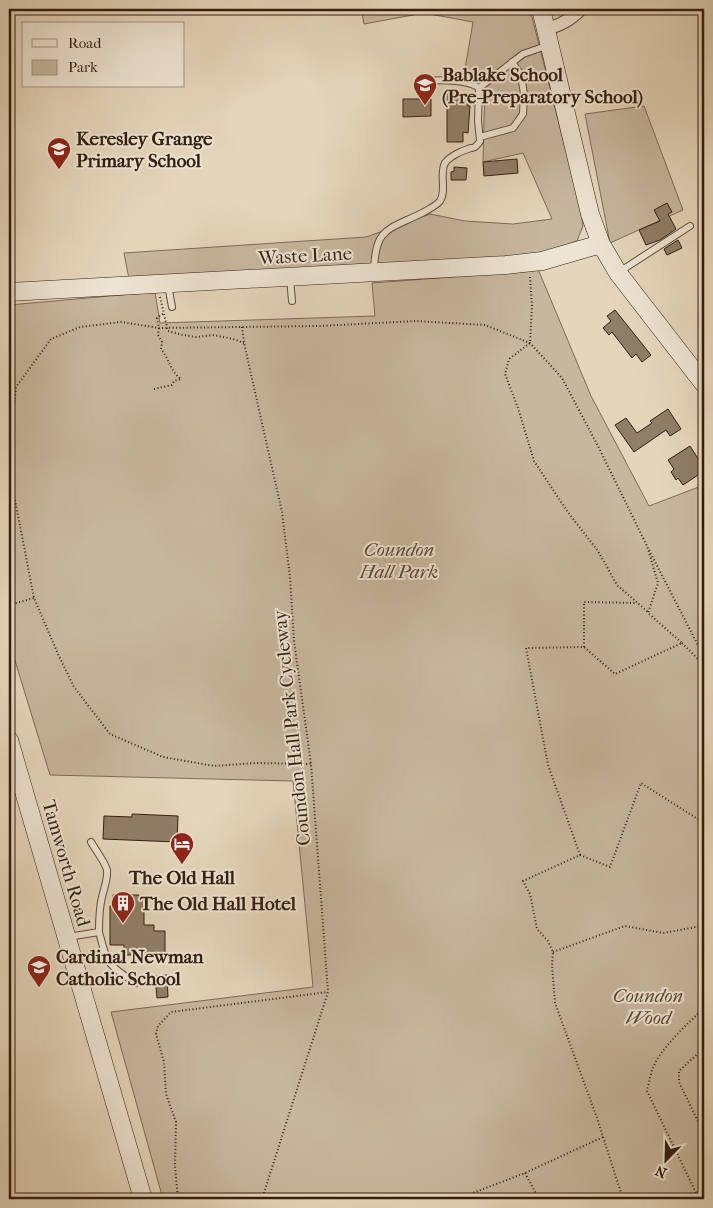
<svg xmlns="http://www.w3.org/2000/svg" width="713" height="1208" viewBox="0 0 713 1208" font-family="'IM FELL French Canon',serif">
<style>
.green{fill:#c7b79e;stroke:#7d6a56}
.building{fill:#907e68;stroke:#331e0e}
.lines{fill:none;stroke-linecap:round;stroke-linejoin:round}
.lane-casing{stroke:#604c39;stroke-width:8}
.street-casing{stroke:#604c39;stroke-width:14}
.secondary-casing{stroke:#331e0e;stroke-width:19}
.path{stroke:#331e0e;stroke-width:2;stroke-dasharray:1 2.5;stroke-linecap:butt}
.lane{stroke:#eee4d3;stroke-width:6}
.street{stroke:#eee4d3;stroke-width:12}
.secondary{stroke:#eee4d3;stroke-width:18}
.labels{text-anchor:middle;stroke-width:4;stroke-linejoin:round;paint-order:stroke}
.poi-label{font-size:19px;font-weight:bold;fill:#331e0e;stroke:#eee4d3;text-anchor:start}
.street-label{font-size:19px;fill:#331e0e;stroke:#eee4d3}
.park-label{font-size:19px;font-style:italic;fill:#584432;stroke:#eee4d3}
</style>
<rect width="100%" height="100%" fill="#e5d6bb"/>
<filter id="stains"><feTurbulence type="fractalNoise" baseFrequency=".004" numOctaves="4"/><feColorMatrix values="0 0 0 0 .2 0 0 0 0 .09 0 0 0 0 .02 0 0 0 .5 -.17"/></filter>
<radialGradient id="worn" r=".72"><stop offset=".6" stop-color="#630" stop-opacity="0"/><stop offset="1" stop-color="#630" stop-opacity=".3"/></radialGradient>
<!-- green -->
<path class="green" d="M361 9H530L580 207 583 226 577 241 534 257 129 279 124 253 366 237 430 214 465 221 513 224 552 219 523 153 483 162 485 82 464 75 473 22 424 13 364 24Z
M644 106 683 210 610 243 585 114Z
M538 269 591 396 649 506 704 485V1199H163L111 1012 313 987 293 781 50 775 9 641V305L155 292 160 323 375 316 372 283 492 274Z"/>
<!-- building -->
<path class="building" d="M447 94 468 95V106H470L468 133 463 132V142H447Z
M403 99H431V116L403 117Z
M517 159 518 173 484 176 483 162Z
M454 167 467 168 466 180H451V172L454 171Z
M667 203 672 212 668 214 676 229 660 240 646 245 639 230 660 221 654 210Z
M678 240 682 248 667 255 664 249Z
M615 310 651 355 642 362 636 354 632 358 612 332 609 335 603 328 611 321 607 316Z
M668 409 681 429 670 436 666 430 634 452 615 425 626 418 637 433 652 423 650 421Z
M690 446 704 468V471L683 485 678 478 676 480 671 472 674 469 668 460Z
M132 814 178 816 177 842 103 839 104 816 132 817Z
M113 895H139V897H142L143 901H144V925H154V931H165V955H124V945H110V906H113Z
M167 975 168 997 157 998 155 976Z"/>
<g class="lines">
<!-- lane casing -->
<g class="lane-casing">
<path id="lane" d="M479 88 523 54 549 45
M480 137 513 128 523 114 524 94 521 75 512 62
M374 271C375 226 389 230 424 212 429 209 436 206 440 201 447 191 439 174 445 163 449 157 461 151 468 149 470 148 474 148 475 147 477 145 479 143 480 141L478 121 479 88C471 81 442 79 431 81 428 81 426 83 423 83
M619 272 690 226
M290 278 292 301
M168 285 172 307
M99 932C102 942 104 955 110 963 117 972 128 978 136 983
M68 937 99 932C99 920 99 909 102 897 104 888 108 879 107 870 106 864 95 849 91 842"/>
</g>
<!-- street casing -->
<g class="street-casing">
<path id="street" d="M546 29C561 25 570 20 581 9"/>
</g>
<!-- secondary casing -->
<g class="secondary-casing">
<path id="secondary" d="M541 9 590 214 601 244 618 273 704 384
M9 292 506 265 542 261 601 244
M9 740 143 1199"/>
</g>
<!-- path -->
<path class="path" d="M530 277 532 306 530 343 509 359 505 374 518 408 534 461 567 511 598 551 617 585 648 612
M160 297 168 331 183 335 196 337 214 335 233 339 244 343
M242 327 244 343 282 512 290 577 294 641 311 764 328 992 262 1199
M154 389 172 385 174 381 181 379C171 372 169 359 161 349L162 342 158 335 159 328 157 318 164 313
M9 458 16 387 51 339 80 327 121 322 159 328 320 326 416 321 485 325 530 343 562 378 599 448 647 546 658 583 648 613 682 643 615 674 584 647 526 648 548 765 580 855 523 881 530 894 537 929 548 941 553 952 552 965 555 1003 597 1118 623 1199
M9 469 34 598 58 654 74 687 110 734 163 757 214 766 256 763 311 764
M649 550 704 657
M9 605 34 598
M682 643 704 665
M584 647V602L637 603
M580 855 610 867 641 783 704 823
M553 952 625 926 663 933 691 928 704 925
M704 1048 679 1071V1082L704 1134
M525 1173 539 1199
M178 1199 175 1166 176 1122 166 1094 164 1062 156 1034 158 1026 171 1012 328 992
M457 1199 525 1173 603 1137
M699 1199 647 1091C649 1083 650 1075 653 1068 660 1049 689 1022 704 1008"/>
<!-- lane -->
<use href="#lane" class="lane"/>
<!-- street -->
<use href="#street" class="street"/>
<!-- secondary -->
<use href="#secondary" class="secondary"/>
</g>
<!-- icons -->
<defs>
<g id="school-pin" transform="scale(1.25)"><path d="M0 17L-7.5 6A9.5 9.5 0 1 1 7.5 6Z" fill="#8f2418" stroke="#eee4d3"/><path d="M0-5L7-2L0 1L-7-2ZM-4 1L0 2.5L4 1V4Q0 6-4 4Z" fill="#fff"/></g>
<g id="hotel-pin" transform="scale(1.25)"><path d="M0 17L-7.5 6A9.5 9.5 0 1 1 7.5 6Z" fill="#8f2418" stroke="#eee4d3"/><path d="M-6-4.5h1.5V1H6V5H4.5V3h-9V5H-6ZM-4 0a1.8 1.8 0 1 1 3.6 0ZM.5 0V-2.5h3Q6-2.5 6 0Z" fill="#fff"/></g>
<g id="building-pin" transform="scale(1.25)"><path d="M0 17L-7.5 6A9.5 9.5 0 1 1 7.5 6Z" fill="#8f2418" stroke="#eee4d3"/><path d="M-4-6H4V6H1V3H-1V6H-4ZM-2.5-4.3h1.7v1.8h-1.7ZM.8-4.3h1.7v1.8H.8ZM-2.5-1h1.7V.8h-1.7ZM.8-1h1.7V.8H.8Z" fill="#fff"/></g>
</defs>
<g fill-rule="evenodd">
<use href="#school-pin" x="425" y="85"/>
<use href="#school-pin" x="59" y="149"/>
<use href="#hotel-pin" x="182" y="844"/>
<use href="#building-pin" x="123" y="903"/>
<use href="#school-pin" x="39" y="967"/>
</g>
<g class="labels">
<!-- poi labels -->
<g class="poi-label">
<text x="442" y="81">Bablake School<tspan x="442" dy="22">(Pre-Preparatory School)</tspan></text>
<text x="76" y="145">Keresley Grange<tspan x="76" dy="22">Primary School</tspan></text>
<text x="182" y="884" text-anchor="middle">The Old Hall</text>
<text x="140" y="910">The Old Hall Hotel</text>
<text x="56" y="963">Cardinal Newman<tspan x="56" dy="22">Catholic School</tspan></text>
</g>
<!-- street labels -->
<g class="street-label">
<text transform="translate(305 255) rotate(-3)" y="7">Waste Lane</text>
<text transform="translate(291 728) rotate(-96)" y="7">Coundon Hall Park Cycleway</text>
<text transform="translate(67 863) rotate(74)" y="7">Tamworth Road</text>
</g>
<!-- park labels -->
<g class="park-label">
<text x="399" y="556">Coundon<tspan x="399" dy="22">Hall Park</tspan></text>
<text x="648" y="1002">Coundon<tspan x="648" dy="22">Wood</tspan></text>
</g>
</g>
<!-- margin -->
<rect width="713" height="1208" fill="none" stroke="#e5d6bb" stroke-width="30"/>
<rect x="10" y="10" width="693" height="1188" fill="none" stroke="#331e0e" stroke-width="2.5"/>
<rect x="15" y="15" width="683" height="1178" fill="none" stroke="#331e0e"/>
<!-- legend -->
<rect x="22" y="22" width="162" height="65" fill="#eee4d3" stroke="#a39584"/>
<rect x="32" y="39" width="25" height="8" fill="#eee4d3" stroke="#a39584"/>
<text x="68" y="48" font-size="15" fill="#331e0e">Road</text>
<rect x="32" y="60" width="25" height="15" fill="#c7b79e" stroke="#a39584"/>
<text x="68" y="72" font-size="15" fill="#331e0e">Park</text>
<!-- north arrow -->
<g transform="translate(666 1160) rotate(203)" stroke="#eee4d3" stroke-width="4" paint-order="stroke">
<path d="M0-4L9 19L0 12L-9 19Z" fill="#331e0e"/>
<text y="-8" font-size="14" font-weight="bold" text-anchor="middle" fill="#331e0e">N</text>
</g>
<rect width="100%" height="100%" filter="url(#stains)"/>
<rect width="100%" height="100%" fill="url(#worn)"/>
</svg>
